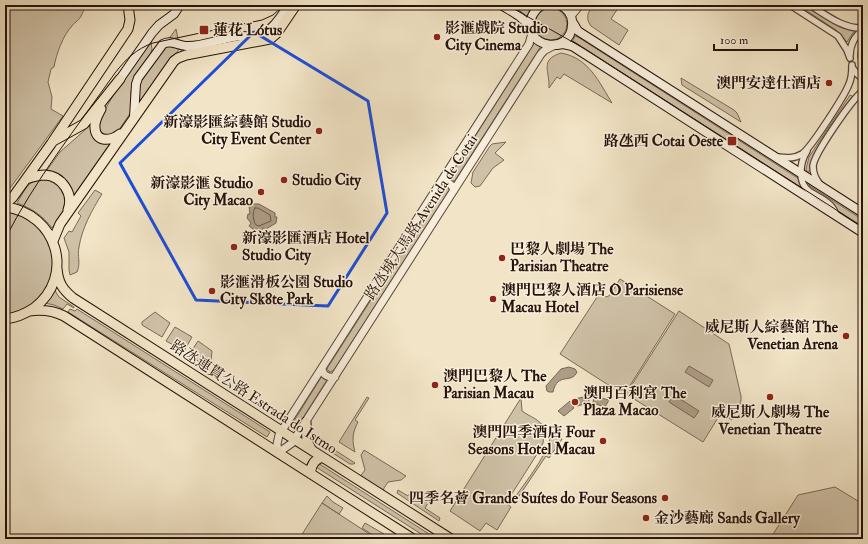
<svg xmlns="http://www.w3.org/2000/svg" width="868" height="544" viewBox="0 0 868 544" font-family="'IM FELL Double Pica','Noto Serif SC',serif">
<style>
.green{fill:#cfc1a7;stroke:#7a6a58}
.water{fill:#ad9d86;stroke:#776554}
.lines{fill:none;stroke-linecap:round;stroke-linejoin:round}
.shore{stroke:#6a5847;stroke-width:1}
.minor-casing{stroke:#594738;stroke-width:8}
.tertiary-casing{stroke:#594738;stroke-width:9}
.secondary-casing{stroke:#261208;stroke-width:10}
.primary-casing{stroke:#261208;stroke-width:11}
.minor{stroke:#f7eedb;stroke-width:5.5}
.tertiary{stroke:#f7eedb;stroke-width:7}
.secondary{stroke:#f7eedb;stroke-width:8}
.primary{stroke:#f2e5c7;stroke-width:9}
.tram{stroke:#261208;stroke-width:1}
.marked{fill:none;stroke:#1d4ed8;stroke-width:3;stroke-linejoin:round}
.poi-dot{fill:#8f2418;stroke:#f7eedb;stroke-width:1.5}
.labels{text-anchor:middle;stroke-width:3;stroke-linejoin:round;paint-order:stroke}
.poi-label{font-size:15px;font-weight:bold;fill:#261208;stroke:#f7eedb;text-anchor:start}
.street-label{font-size:15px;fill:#261208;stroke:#f7eedb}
</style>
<rect width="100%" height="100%" fill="#f2e5c7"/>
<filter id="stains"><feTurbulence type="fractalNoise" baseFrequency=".005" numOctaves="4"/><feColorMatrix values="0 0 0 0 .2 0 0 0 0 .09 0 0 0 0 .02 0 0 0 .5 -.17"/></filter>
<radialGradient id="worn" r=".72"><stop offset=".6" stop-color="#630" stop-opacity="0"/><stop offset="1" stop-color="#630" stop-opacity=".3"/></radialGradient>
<!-- green -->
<path class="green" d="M5 5H83C84 8 84 11 82 14 80 20 75 22 72 26 63 35 56 55 54 67L51 69 48 82 52 97 51 109 63 116 5 195Z
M505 5H533L530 9 526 18Z
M593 5H620L611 19 628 30 619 45 591 26C585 18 588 12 593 5Z
M798 5C819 5 832 29 855 30L847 42 836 30Z
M535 24a16 16 0 1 1 32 0a16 16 0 1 1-32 0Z
M176 29 180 48 138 108V89L142 76Z
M575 36 578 37 863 220V228L572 42Z
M863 41V69C856 60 856 50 863 41Z
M151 42 152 49 151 53 134 77 131 92V112L116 134 106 135C102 133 99 130 99 126 99 111 140 57 151 42Z
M535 42 541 46 454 182 452 179H448Z
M561 53C589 58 599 82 612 103L564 74 560 79 557 77 549 88C550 71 539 60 561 53Z
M681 78 734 110 737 113 741 122 682 85Z
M850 95 854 97 812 159 809 172H807L806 169 809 157Z
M94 117 104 143 110 144 72 198 45 173 60 152 85 130Z
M506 142 495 153 504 160 493 168 480 186 475 187 471 183 473 172 490 146 492 144Z
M48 178 61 186 66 200 65 207 62 213 52 228C42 215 31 208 17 203 28 185 26 182 48 178Z
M446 185 449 187 450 189 334 370 330 372 327 369 328 367 444 186Z
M95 190 102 194C92 210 82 228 79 247 77 256 81 263 77 272L70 275 69 270V252L64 238 69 231 72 232 81 216 78 213Z
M5 211 18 214 39 227 48 241 53 257 52 274 46 290 28 308 5 316Z
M620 279 675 314 624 395 560 354 599 294 607 297 610 295Z
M54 289 59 297 74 307V308L67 304 63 309 54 305 45 303Z
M70 309 75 311 77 309 270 432 267 437 68 312Z
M679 311 729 344 741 396C742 405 736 412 732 420L721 413 703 442 626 394Z
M155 312 170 323 162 337 142 325V322Z
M175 327 192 337 184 351 166 341Z
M198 341 212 351 211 361 207 367 189 355Z
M322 376 324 379 327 380 299 424 294 421Z
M367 397 369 398 355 420 358 422C352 433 352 441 355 452L339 442Z
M521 398 522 411C530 417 540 419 545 429L543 443 539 451 506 503 511 507 497 530 486 523 480 531 450 511Z
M551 432 562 439 549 458 546 456 515 502 513 500C524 484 551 451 551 432Z
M330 447 355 463 354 464H350L328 450Z
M364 450 406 476 401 480 388 482 384 488 383 492 359 478 365 470 361 455Z
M318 463 437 539H429L316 467Z
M835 487 863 504V539H770L798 495Z
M398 490 408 496 411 491 428 503 425 508 440 518 439 521 397 493Z
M327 496 333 502 343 508 339 514 322 503Z
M322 503 377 539H299Z
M365 523 384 534 383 539H379L362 528Z"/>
<!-- water -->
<path class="water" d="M253 204H259L275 213V217H277L276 223 266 229 263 228 261 231 258 230 257 232 249 226 251 223 247 218 248 214H250L249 206 251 207Z
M689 366 713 380 709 387 685 372Z
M569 367 575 369 577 372C571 385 558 371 553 392H549L547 391 546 386 561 369Z
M674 395 699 411 694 418 669 402Z
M589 396V403L577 406 574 399Z
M594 396 609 400 605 407 593 403Z
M570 401 574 408 564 416 558 411Z"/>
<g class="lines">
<!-- shore -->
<path class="shore" d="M255 208H258L270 215 271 221 259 226 256 225C253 221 252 212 255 208Z"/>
<!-- minor casing -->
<g class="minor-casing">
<path id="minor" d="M790 5 838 36 847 50 850 58
M810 5C826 15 843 29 863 28
M850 55C850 44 855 36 863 30
M852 67 857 74 863 79
M807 151C800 162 797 182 809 191 816 196 827 200 832 207 834 209 835 213 836 215
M778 157C786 158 794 159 802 154 811 148 845 95 849 84 852 78 852 72 852 65
M819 183C815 178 813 173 813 166 814 154 852 99 863 91"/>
</g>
<!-- tertiary casing -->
<g class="tertiary-casing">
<path id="tertiary" d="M571 16 580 5
M532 33 529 44 279 435 277 444 278 453 292 443 541 54 545 50 555 45
M441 182C447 181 452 184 454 190
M322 369C323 375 328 378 335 377"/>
</g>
<!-- secondary casing -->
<g class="secondary-casing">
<path id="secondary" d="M501 5C512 12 524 17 530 28
M542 5C537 8 533 13 531 19 523 48 571 56 572 25 573 16 568 9 560 5
M572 21 578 31 863 213
M557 45 563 44 572 46 863 233
M120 79 152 33 159 25 174 14 180 5
M134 117 136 84 138 78 163 44C171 39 178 46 186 46 204 47 223 37 241 36 248 36 256 38 262 35 274 28 281 16 289 5"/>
</g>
<!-- primary casing -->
<g class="primary-casing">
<path id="primary" d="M101 109C98 115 94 121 95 128 96 143 111 141 120 134
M55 140 84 124 120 79
M26 179C32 177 38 175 45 175 62 176 74 194 68 210
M5 204 13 197 51 144 128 29 130 20 128 5
M5 207C57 213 76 276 34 308 25 314 15 318 5 319
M53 241 60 224 174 61 178 58 186 55 270 39 277 33 296 5
M57 268C58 282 62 289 73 298L451 539
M29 311C42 309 52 310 64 316L413 539
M306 422 307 441 311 449
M311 474C310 466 314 460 322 457"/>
</g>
<!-- minor -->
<use href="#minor" class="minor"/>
<!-- tertiary -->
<use href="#tertiary" class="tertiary"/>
<!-- secondary -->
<use href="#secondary" class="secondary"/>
<!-- primary -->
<use href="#primary" class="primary"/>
<!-- tram -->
<path class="tram" d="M507 5 585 49 863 227
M5 239C35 180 77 127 115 73 126 59 136 49 153 43L262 20 273 15 284 5"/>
</g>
<!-- marked area -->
<path class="marked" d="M254 32 368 101 387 213 328 306 196 300 120 163Z"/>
<!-- markers -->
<g class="poi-dot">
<rect x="199" y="25" width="10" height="10" rx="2"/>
<circle cx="437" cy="37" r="4"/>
<circle cx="829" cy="83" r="4"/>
<circle cx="319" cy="131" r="4"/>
<rect x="727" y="136" width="10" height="10" rx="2"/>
<circle cx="284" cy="180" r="4"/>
<circle cx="261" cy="192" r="4"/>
<circle cx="234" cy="247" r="4"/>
<circle cx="502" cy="258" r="4"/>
<circle cx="212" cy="291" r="4"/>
<circle cx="493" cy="299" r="4"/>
<circle cx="846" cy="336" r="4"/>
<circle cx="435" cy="385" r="4"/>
<circle cx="770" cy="397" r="4"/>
<circle cx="575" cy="402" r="4"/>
<circle cx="603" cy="441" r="4"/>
<circle cx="665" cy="498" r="4"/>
<circle cx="646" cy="518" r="4"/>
</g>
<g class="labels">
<!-- poi labels -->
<g class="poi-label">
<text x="445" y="33">影滙戲院 Studio<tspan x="445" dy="17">City Cinema</tspan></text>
<text x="213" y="35">蓮花 Lótus</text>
<text x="821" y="88" text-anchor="end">澳門安達仕酒店</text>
<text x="311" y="127" text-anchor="end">新濠影匯綜藝館 Studio<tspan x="311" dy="17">City Event Center</tspan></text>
<text x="723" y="146" text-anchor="end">路氹西 Cotai Oeste</text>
<text x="292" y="185">Studio City</text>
<text x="253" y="188" text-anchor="end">新濠影滙 Studio<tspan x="253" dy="17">City Macao</tspan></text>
<text x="242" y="243">新濠影匯酒店 Hotel<tspan x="242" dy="17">Studio City</tspan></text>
<text x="510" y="254">巴黎人劇場 The<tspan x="510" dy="17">Parisian Theatre</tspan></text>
<text x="220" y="287">影滙滑板公園 Studio<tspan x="220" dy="17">City Sk8te Park</tspan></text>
<text x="501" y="295">澳門巴黎人酒店 O Parisiense<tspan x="501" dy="17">Macau Hotel</tspan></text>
<text x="838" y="332" text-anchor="end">威尼斯人綜藝館 The<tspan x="838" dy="17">Venetian Arena</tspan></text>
<text x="443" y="381">澳門巴黎人 The<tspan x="443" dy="17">Parisian Macau</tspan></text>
<text x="583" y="398">澳門百利宮 The<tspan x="583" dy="17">Plaza Macao</tspan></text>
<text x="770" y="417" text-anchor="middle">威尼斯人劇場 The<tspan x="770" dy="17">Venetian Theatre</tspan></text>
<text x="595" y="437" text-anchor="end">澳門四季酒店 Four<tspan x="595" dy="17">Seasons Hotel Macau</tspan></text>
<text x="657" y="503" text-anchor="end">四季名薈 Grande Suítes do Four Seasons</text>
<text x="654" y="523">金沙藝廊 Sands Gallery</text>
</g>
<!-- street labels -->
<g class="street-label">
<text transform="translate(421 217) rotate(-57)" y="5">路氹城大馬路 Avenida de Cotai</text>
<text transform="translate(254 397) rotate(33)" y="5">路氹連貫公路 Estrada do Istmo</text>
</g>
</g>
<!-- margin -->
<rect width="868" height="544" fill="none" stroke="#f2e5c7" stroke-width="20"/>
<rect x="6" y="6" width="856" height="532" fill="none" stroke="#261208" stroke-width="2"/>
<rect x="10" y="10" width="848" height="524" fill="none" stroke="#261208"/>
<!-- scale -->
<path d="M714 44v6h83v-6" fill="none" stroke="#261208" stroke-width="2"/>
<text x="720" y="44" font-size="12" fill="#261208" stroke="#f7eedb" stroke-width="3" paint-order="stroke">100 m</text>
<rect width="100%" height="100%" filter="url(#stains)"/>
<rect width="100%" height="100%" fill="url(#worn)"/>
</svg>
